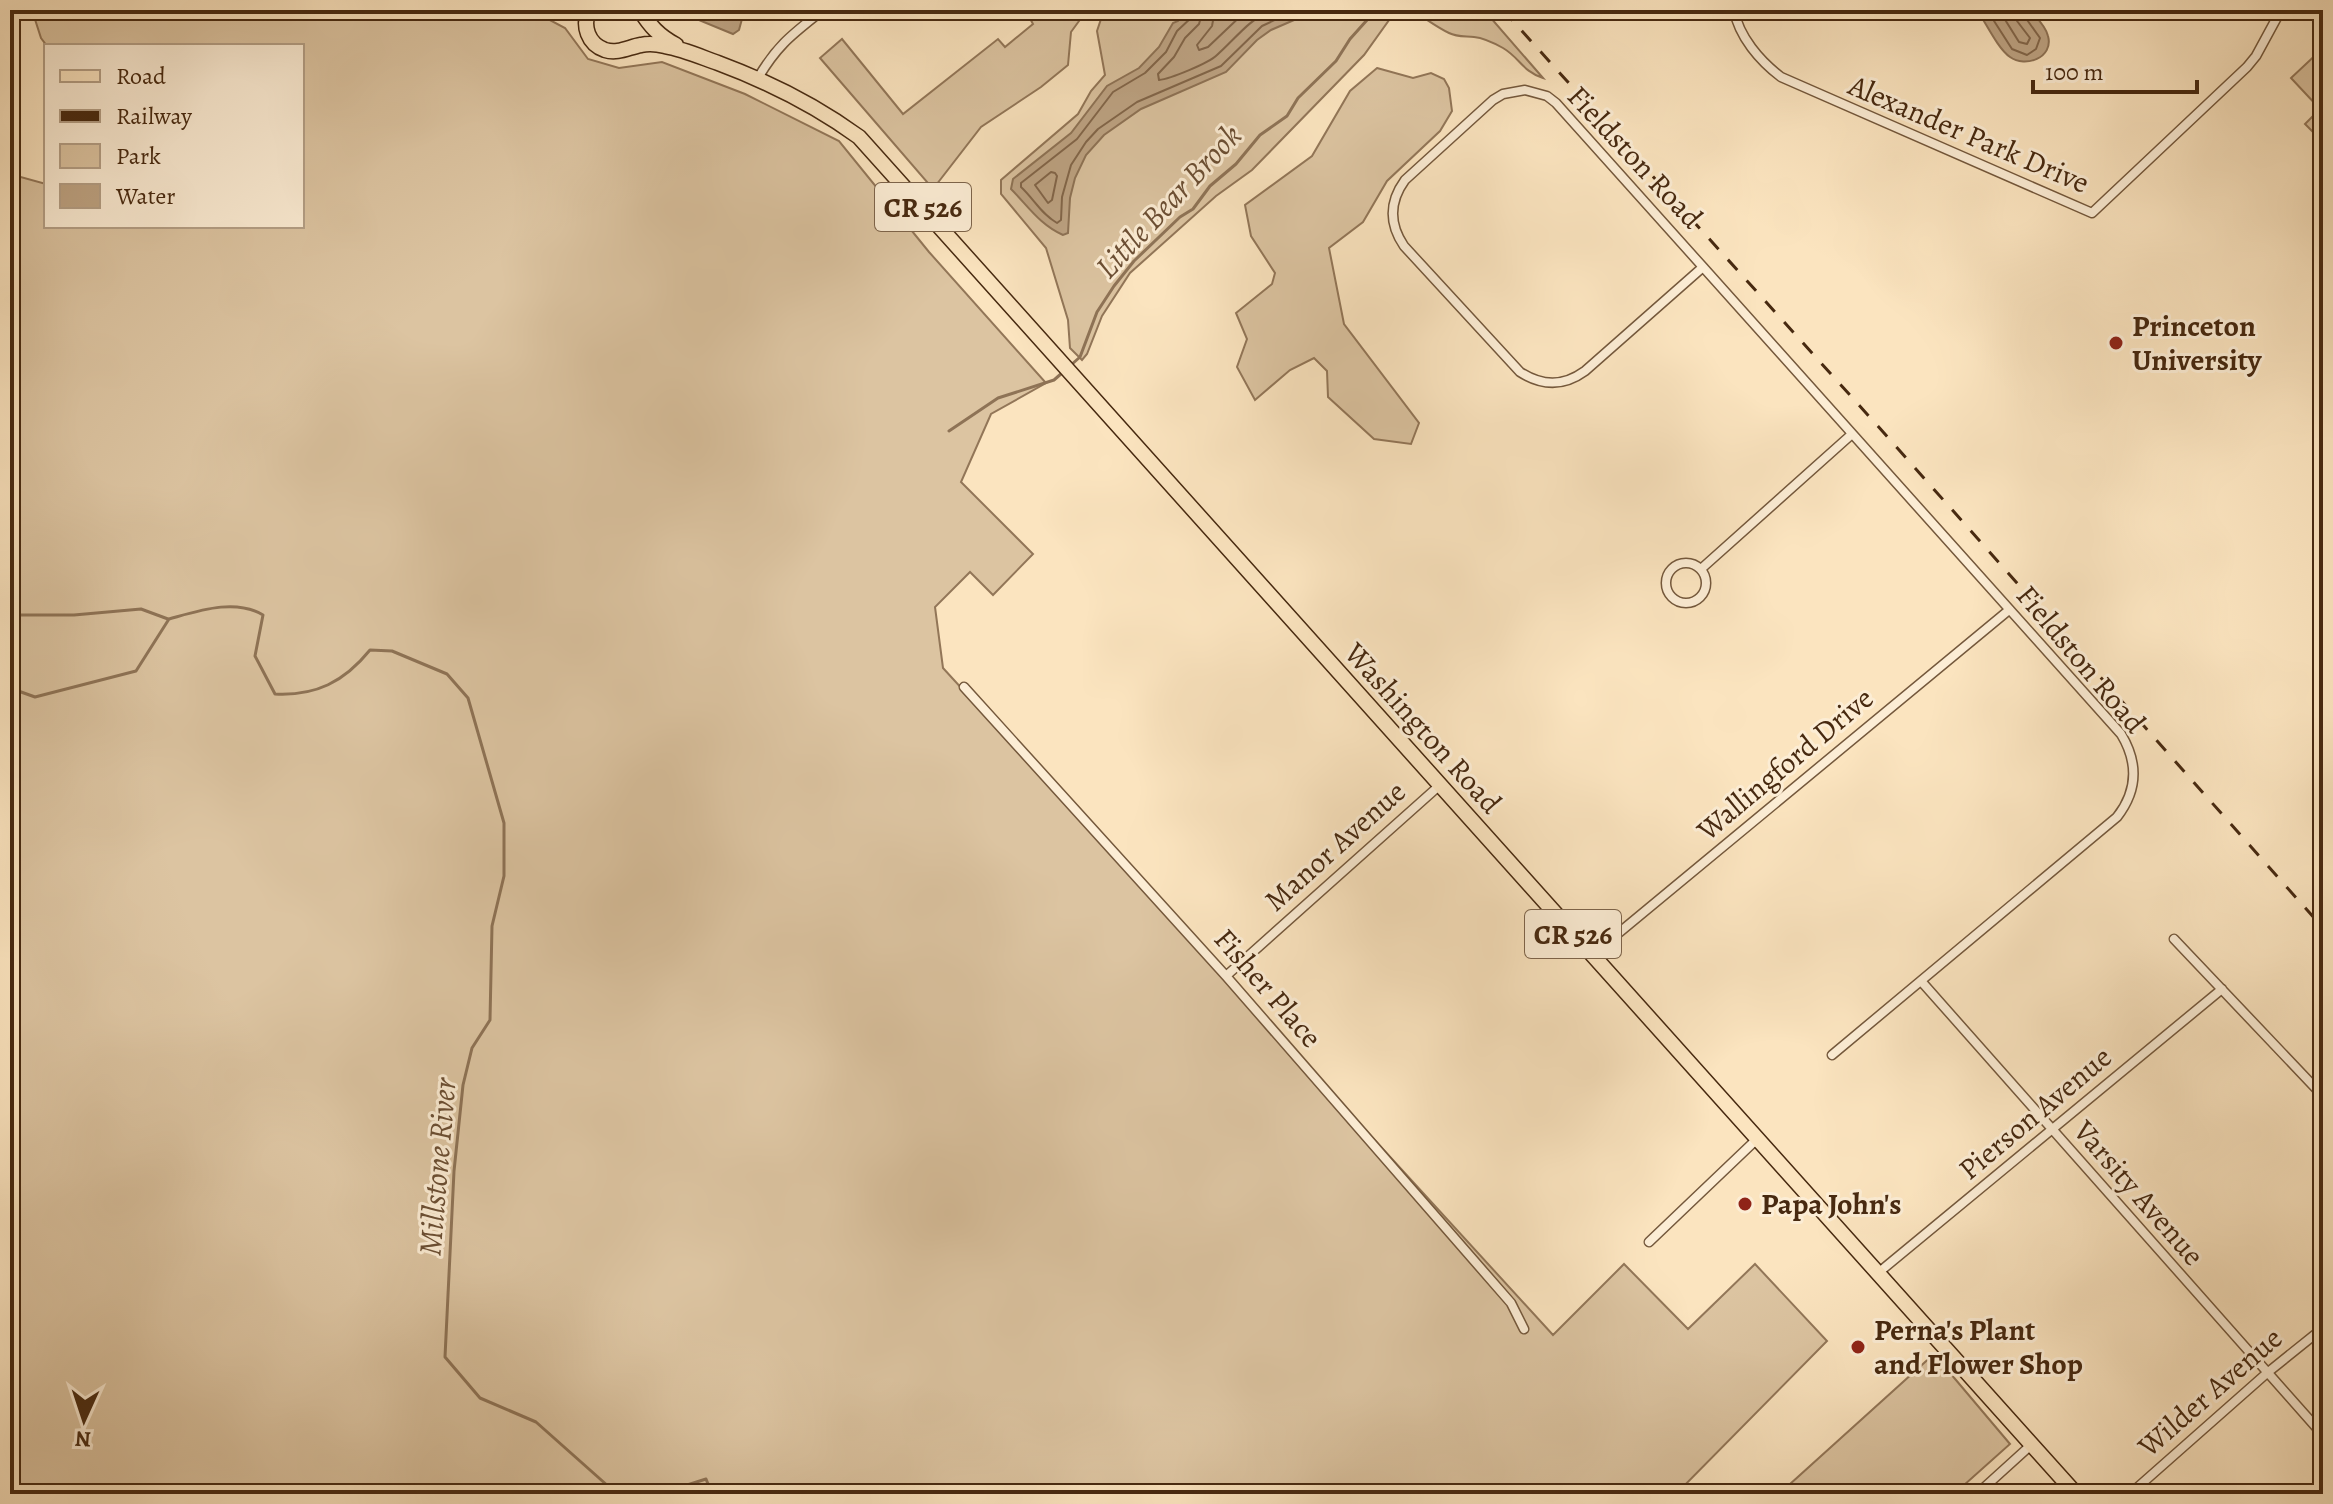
<svg xmlns="http://www.w3.org/2000/svg" width="2333" height="1504" viewBox="0 0 2333 1504" font-family="Alegreya,serif">
<style>
.green{fill:#dcc4a1;stroke:#927658;stroke-width:2}
.water{fill:#bea484;stroke:#8e7356;stroke-width:2}
.lines{fill:none;stroke-linecap:round;stroke-linejoin:round}
.shore{stroke:#82664a;stroke-width:2}
.stream{stroke:#8e7356;stroke-width:3}
.minor-casing{stroke:#74583c;stroke-width:11}
.primary-casing{stroke:#472910;stroke-width:17}
.minor{stroke:#fcedd5;stroke-width:8}
.primary{stroke:#fbe4bf;stroke-width:14}
.rail{stroke:#472910;stroke-width:3;stroke-dasharray:14 14;stroke-linecap:butt}
.poi-dot{fill:#8f2418;stroke:#fcedd5;stroke-width:3}
.labels{text-anchor:middle;stroke-width:6;stroke-linejoin:round;paint-order:stroke}
.shield{fill:#fcedd5;stroke:#7d644b;stroke-width:2}
.shield-label{font-size:28px;font-weight:bold;fill:#472910}
.street-label{font-size:30px;fill:#472910;stroke:#fcedd5}
.poi-label{font-size:30px;font-weight:bold;fill:#472910;stroke:#fcedd5;text-anchor:start}
.water-label{font-size:32px;font-style:italic;fill:#6b4e33;stroke:#fcedd5}
</style>
<rect width="100%" height="100%" fill="#fbe4bf"/>
<filter id="stains"><feTurbulence type="fractalNoise" baseFrequency=".0025" numOctaves="4"/><feColorMatrix values="0 0 0 0 .2 0 0 0 0 .09 0 0 0 0 .02 0 0 0 .5 -.17"/></filter>
<radialGradient id="worn" r=".72"><stop offset=".6" stop-color="#630" stop-opacity="0"/><stop offset="1" stop-color="#630" stop-opacity=".3"/></radialGradient>
<!-- green -->
<path class="green" d="M32 10H531L565 28 588 59 619 68 662 62 745 94 839 141 929 252 1046 383 991 414 961 482 1033 554 993 595 970 572 935 607 943 668 1553 1335 1624 1264 1688 1329 1755 1264 1827 1341 1676 1494H10V174L46 184V226H302V46H47L41 38Z
M1034 10H1087L1071 32 1068 65 1041 87 981 127 933 189 820 58 842 39 903 114 998 39 1005 47 1033 24 1028 15Z
M1104 10H1401L1392 16 1364 55 1252 170 1216 196 1130 273 1102 316 1087 354 1082 360 1070 348 1068 320 1046 248 1001 194V180L1078 114 1091 91 1105 75 1097 31Z
M1411 10H1484L1543 78C1522 71 1520 58 1503 48 1494 43 1484 38 1474 37 1465 36 1457 37 1449 33 1436 27 1424 17 1411 10Z
M2323 48V142L2305 124 2320 109 2291 78Z
M1377 68 1413 78 1431 73 1444 79 1449 88 1452 111 1440 131 1387 181 1363 222 1329 248 1344 324 1419 423 1411 444 1374 439 1328 397 1327 371 1314 358 1290 370 1255 400 1237 367 1247 339 1236 313 1272 284 1275 273 1251 236 1245 205 1312 156 1350 91Z
M1934 1354 2010 1444 1954 1494H1779Z"/>
<!-- water -->
<path class="water" d="M679 10H736L742 19 739 30 733 34 684 14Z
M1187 10H1344L1336 15 1301 17 1271 30 1257 40 1226 72 1141 109 1104 135 1086 155 1075 178 1070 198 1068 233 1063 235C1040 225 1028 206 1011 189L1013 179 1071 133 1107 86 1139 68 1159 47 1173 23 1178 21Z
M1977 10H2030C2036 17 2046 26 2048 36 2054 58 2025 68 2010 57 1998 49 1986 23 1977 10Z"/>
<g class="lines">
<!-- shore -->
<path class="shore" d="M1193 10 1192 17 1177 31 1166 52 1145 73 1113 92 1077 139 1021 183V187C1034 199 1041 214 1057 223L1061 220 1062 197 1071 165 1086 142 1098 129 1137 102 1221 66 1262 26 1296 10
M1203 10 1199 24 1185 38 1174 57 1158 74 1159 80C1170 79 1209 63 1217 55 1235 39 1248 21 1270 10
M1215 10 1212 26 1197 45 1199 50 1208 47 1247 10
M1987 10 2012 49 2027 55 2036 49 2040 38 2025 17V10
M1999 10 2019 42 2027 44 2030 38 2017 21 2014 10
M1051 172 1055 173 1057 176 1052 200 1048 203 1035 185Z"/>
<!-- stream -->
<path class="stream" d="M1071 365 1080 357 1097 312 1114 286 1134 261 1180 217 1193 209 1210 186 1236 164 1260 135 1287 116 1298 98 1336 61 1350 39 1376 10
M949 431 998 398 1054 380 1062 373
M10 615H74L141 609 168 619
M10 688 35 697 136 671 169 619C198 611 235 598 263 615L255 656 275 694C316 696 344 682 370 650L392 651 447 674 468 698 504 823V876L492 926 490 1020 472 1048 463 1085 454 1171 445 1357 480 1398 536 1422 617 1494
M629 1494 684 1486 706 1479 712 1494"/>
<!-- minor casing -->
<g class="minor-casing">
<path id="minor" d="M1734 10C1739 37 1760 61 1781 77L2092 213 2247 67 2256 56 2281 10
M758 78C778 44 793 34 823 10
M1525 90 1547 96 1556 103 1703 267 1585 371C1563 387 1542 386 1520 372L1404 246C1389 224 1389 202 1405 180L1493 100 1503 94Z
M1703 267 2121 734C2138 762 2138 790 2117 817L1832 1055
M1666 583a20 20 0 1 1 40 0a20 20 0 1 1-40 0Z
M1701 569 1852 434
M964 687 1226 976 1511 1303 1524 1329
M2174 939 2323 1096
M1592 955 2009 610
M1226 976 1440 785
M1921 981 2323 1435
M1649 1242 1757 1139
M1878 1273 2222 989
M1977 1494 2031 1445
M2130 1494 2267 1373 2323 1328"/>
</g>
<!-- primary casing -->
<g class="primary-casing">
<path id="primary" d="M589 10C582 26 588 44 605 50 618 54 629 47 641 45 649 43 657 44 665 46 683 49 701 57 718 63 769 82 815 105 859 137L2076 1494
M640 10C650 26 659 36 676 45"/>
</g>
<!-- minor -->
<use href="#minor" class="minor"/>
<!-- primary -->
<use href="#primary" class="primary"/>
<!-- rail -->
<path class="rail" d="M1503 10 1876 424 2323 928"/>
</g>
<!-- markers -->
<g class="poi-dot">
<circle cx="2116" cy="343" r="8"/>
<circle cx="1745" cy="1204" r="8"/>
<circle cx="1858" cy="1347" r="8"/>
</g>
<g class="labels">
<!-- shield labels -->
<g class="shield">
<rect x="875" y="183" width="96" height="48" rx="6"/>
<rect x="1525" y="910" width="96" height="48" rx="6"/>
</g>
<g class="shield-label">
<text x="923" y="217">CR 526</text>
<text x="1573" y="944">CR 526</text>
</g>
<!-- street labels -->
<g class="street-label">
<text transform="translate(1969 134) rotate(23)" y="10">Alexander Park Drive</text>
<text transform="translate(1635 157) rotate(47)" y="10">Fieldston Road</text>
<text transform="translate(2081 659) rotate(50)" y="10">Fieldston Road</text>
<text transform="translate(1423 728) rotate(48)" y="10">Washington Road</text>
<text transform="translate(1785 764) rotate(-40)" y="10">Wallingford Drive</text>
<text transform="translate(1335 846) rotate(-42)" y="10">Manor Avenue</text>
<text transform="translate(1268 988) rotate(49)" y="10">Fisher Place</text>
<text transform="translate(2035 1113) rotate(-40)" y="10">Pierson Avenue</text>
<text transform="translate(2139 1193) rotate(49)" y="10">Varsity Avenue</text>
<text transform="translate(2210 1392) rotate(-41)" y="10">Wilder Avenue</text>
</g>
<!-- poi labels -->
<g class="poi-label">
<text x="2132" y="336">Princeton<tspan x="2132" dy="34">University</tspan></text>
<text x="1761" y="1214">Papa John's</text>
<text x="1874" y="1340">Perna's Plant<tspan x="1874" dy="34">and Flower Shop</tspan></text>
</g>
<!-- water labels -->
<g class="water-label">
<text transform="translate(1168 201) rotate(-47)" y="11">Little Bear Brook</text>
<text transform="translate(437 1167) rotate(-85)" y="11">Millstone River</text>
</g>
</g>
<!-- margin -->
<rect width="2333" height="1504" fill="none" stroke="#fbe4bf" stroke-width="40"/>
<rect x="12" y="12" width="2309" height="1480" fill="none" stroke="#472910" stroke-width="4"/>
<rect x="20" y="20" width="2293" height="1464" fill="none" stroke="#472910" stroke-width="2"/>
<!-- legend -->
<rect x="44" y="44" width="260" height="184" fill="#fcedd5" stroke="#b49f86" stroke-width="2"/>
<rect x="60" y="70" width="40" height="12" fill="#fbe4bf" stroke="#b49f86" stroke-width="2"/>
<text x="116" y="84" font-size="24" fill="#472910">Road</text>
<rect x="60" y="110" width="40" height="12" fill="#472910" stroke="#b49f86" stroke-width="2"/>
<text x="116" y="124" font-size="24" fill="#472910">Railway</text>
<rect x="60" y="144" width="40" height="24" fill="#dcc4a1" stroke="#b49f86" stroke-width="2"/>
<text x="116" y="164" font-size="24" fill="#472910">Park</text>
<rect x="60" y="184" width="40" height="24" fill="#bea484" stroke="#b49f86" stroke-width="2"/>
<text x="116" y="204" font-size="24" fill="#472910">Water</text>
<!-- north arrow -->
<g transform="translate(84 1420) rotate(183)" stroke="#fcedd5" stroke-width="6" paint-order="stroke">
<path d="M0-6L14 30L0 20L-14 30Z" fill="#472910"/>
<text y="-12" font-size="22" font-weight="bold" text-anchor="middle" fill="#472910">N</text>
</g>
<!-- scale -->
<path d="M2033 80v12h164v-12" fill="none" stroke="#472910" stroke-width="4"/>
<text x="2045" y="80" font-size="24" fill="#472910" stroke="#fcedd5" stroke-width="6" paint-order="stroke">100 m</text>
<rect width="100%" height="100%" filter="url(#stains)"/>
<rect width="100%" height="100%" fill="url(#worn)"/>
</svg>
